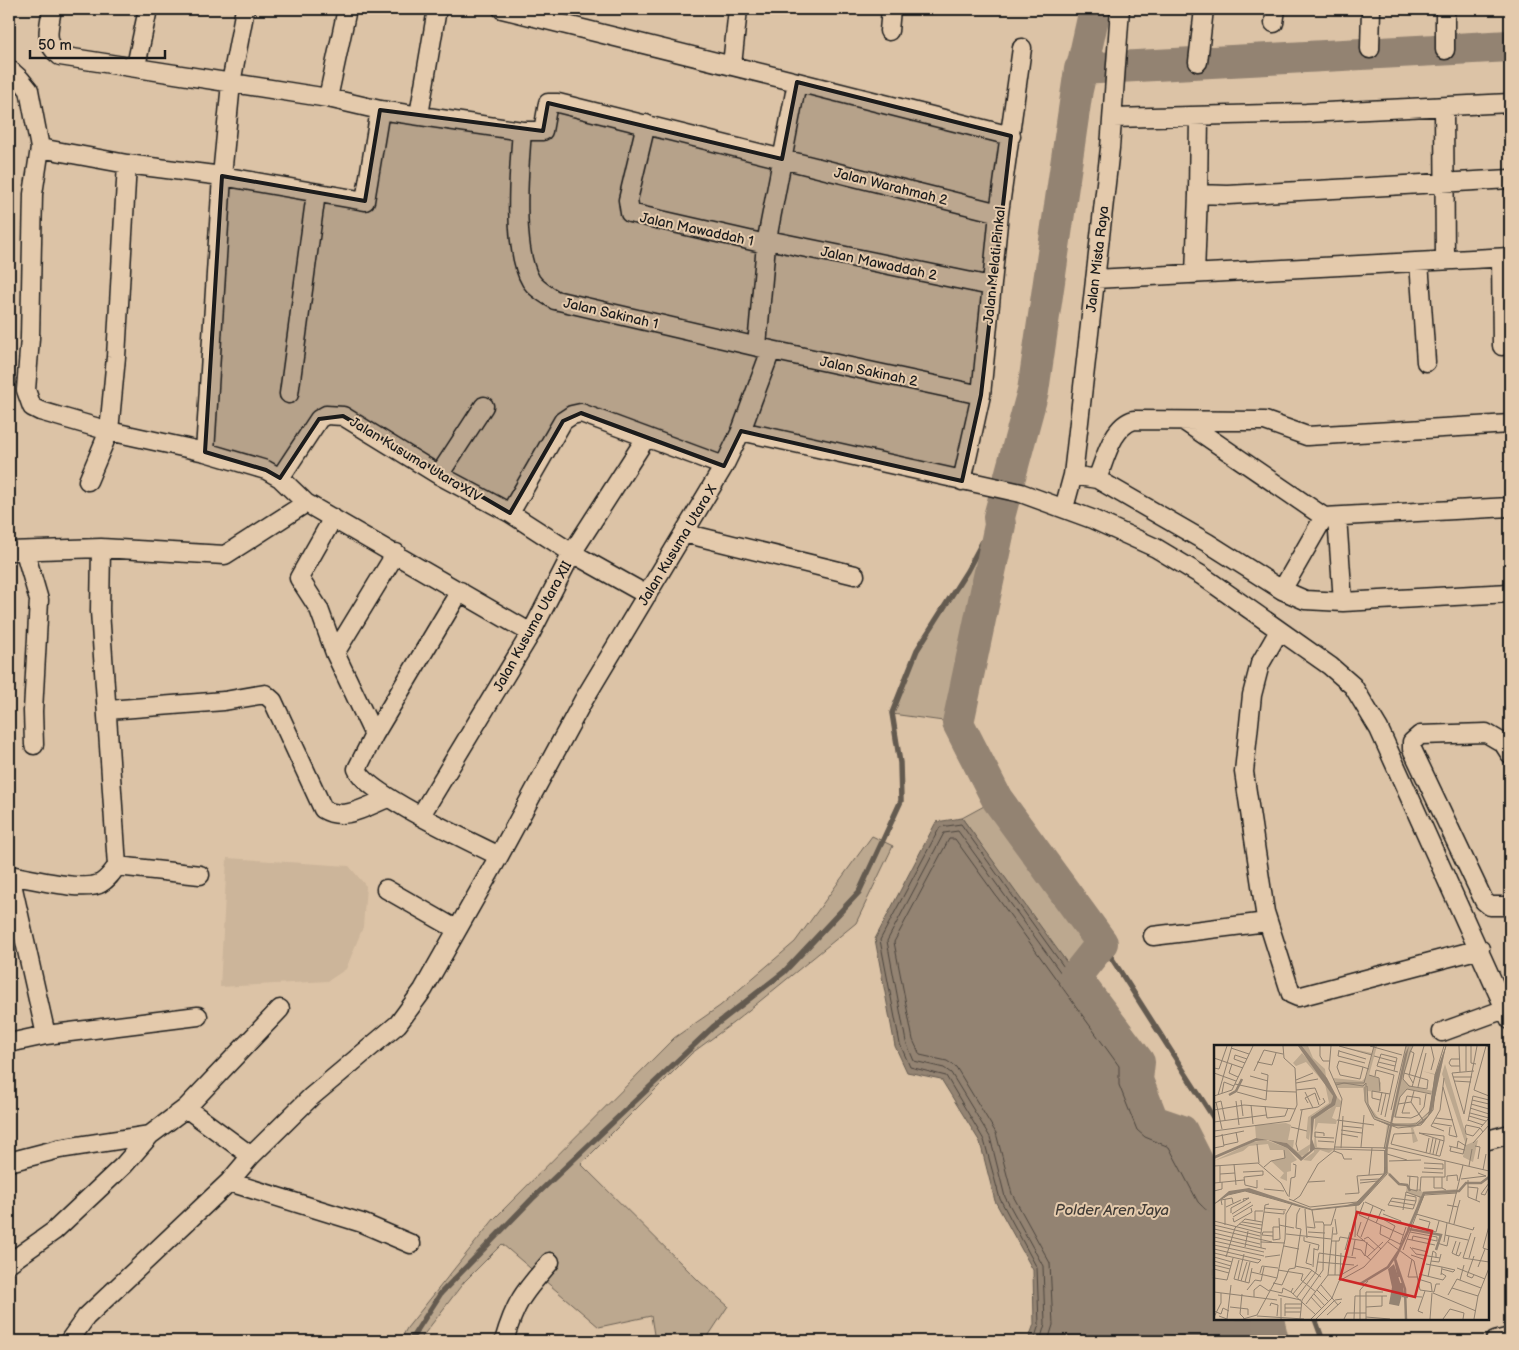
<svg xmlns="http://www.w3.org/2000/svg" width="1519" height="1350" viewBox="0 0 1519 1350" font-family="'Balsamiq Sans',sans-serif">
<style>
.built{fill:#ccb59a}
.green{fill:#bca88f;stroke:#6c6256}
.water{fill:#938372;stroke:#635a50}
.lines{fill:none;stroke-linecap:round;stroke-linejoin:round}
.shore{stroke:#4c453e;stroke-width:1}
.stream{stroke:#635a50;stroke-width:5.5}
.river{stroke:#938372;stroke-width:32}
.street-casing{stroke:#1c1c1c;stroke-width:21}
.street{stroke:#e4caac;stroke-width:18}
.marked{fill:#1c1c1c;fill-opacity:0.2;stroke:#1c1c1c;stroke-width:4;stroke-linejoin:round}
.labels{text-anchor:middle;stroke-width:4;stroke-linejoin:round;paint-order:stroke}
.street-label{font-size:14px;fill:#1c1c1c;stroke:#e4caac}
.water-label{font-size:15px;font-style:italic;fill:#403b36;stroke:#e4caac}
.inset-river{fill:none;stroke:#938372;stroke-width:2.5}
.inset-road{fill:none;stroke:#8f806f;stroke-width:1}
.view{fill:#cd2727;fill-opacity:0.15;stroke:#cd2727;stroke-width:2.5}
.inset-edge{fill:none;stroke:#1c1c1c;stroke-width:2.5}
</style>
<rect width="100%" height="100%" fill="#dcc3a6"/>
<filter id="ink" filterUnits="userSpaceOnUse"><feTurbulence type="fractalNoise" baseFrequency=".02" numOctaves="2"/><feDisplacementMap in="SourceGraphic" scale="10" xChannelSelector="R" yChannelSelector="G"/><feConvolveMatrix kernelMatrix="1 2 1 2 8 2 1 2 1" color-interpolation-filters="sRGB"/></filter>
<g filter="url(#ink)">
<!-- built -->
<path class="built" d="M227 858 349 866 366 886 363 927 346 969 328 981 220 987Z"/>
<!-- green -->
<path class="green" d="M991 493 1019 494 1000 525 958 723 892 714 917 650 967 571 993 522Z
M997 799 1102 943 1075 977 962 818Z
M872 836 893 846 856 923 733 1023 692 1053 581 1164 700 1282 728 1306 709 1335 700 1341H655L651 1316 599 1327 502 1244 464 1282 419 1341H400L407 1328 494 1219 674 1038 720 1006 795 942Z"/>
<!-- water -->
<path class="water" d="M962 818 1139 1062 1137 1081 1153 1120 1182 1131 1215 1196V1319H1268L1273 1341H1028L1034 1324 1033 1270 995 1201 980 1142 941 1079 907 1072 895 1046 875 939 936 822Z"/>
<g class="lines">
<!-- shore -->
<path class="shore" d="M1034 1341 1039 1324 1037 1268 1000 1199 984 1140 946 1076 910 1067 900 1044 880 940 940 827 961 824 1133 1063 1132 1082 1149 1123 1179 1136 1209 1194 1215 1197
M1040 1341 1045 1324 1043 1266 1005 1197 990 1137 951 1073 944 1068 914 1061 906 1042 887 941 944 833 958 831 1127 1064 1126 1083 1144 1127 1174 1141 1204 1198 1215 1203
M1048 1341 1053 1325 1050 1263 1012 1194 996 1133 956 1067 947 1061 920 1055 913 1040 894 942 949 839H955L1119 1066V1085L1137 1130 1145 1137 1169 1147 1198 1202 1205 1209 1215 1211"/>
<!-- stream -->
<path class="stream" d="M1315 1319 1323 1341
M410 1341 441 1293 532 1199 713 1027 784 972 859 892 901 801 900 763 892 713 917 650 967 571 993 522 999 517 1000 525 958 723 997 799 1102 943 1215 1120"/>
<!-- river -->
<path class="river" d="M1077 90 1095 9
M1215 1196 1182 1131 1153 1121 1137 1080 1139 1062 1075 977 1102 943 997 799 958 723 1000 525 999 517 1033 391 1080 69 1510 46
M1268 1319 1273 1341"/>
<!-- street casing -->
<g class="street-casing">
<path id="street" d="M52 9C49 27 43 43 60 56L328 98 380 110 522 131H543L548 103H558L999 213
M502 9 797 82 766 244 757 346
M1445 9V50
M1274 23 1276 9
M889 31 891 9
M1370 49 1371 9
M1198 62 1204 9
M732 65 738 9
M136 66 148 9
M9 69 20 79 29 90 40 148 33 194 30 338 26 390 32 407 40 411 109 431 88 481
M797 82 1011 136
M328 98 347 9
M1444 107 1445 260
M419 115 437 9
M1113 118 1306 113 1510 103
M646 124 628 200 630 213 766 244
M522 131C519 168 512 250 531 281 537 290 547 295 555 300L771 350 981 395
M40 148 127 164 222 176 365 201 380 110
M127 164 116 357 109 431 205 452 266 470 280 478 306 503 531 633
M1198 194 1199 116
M768 240 991 286
M1501 258 1502 346
M1419 262 1426 362
M1195 274 1198 194 1228 195 1510 179
M1095 279 1510 257
M289 394 316 193
M1184 421 1324 517 1510 507
M741 431 1021 493 1092 519 1156 548 1201 575 1330 666 1353 686 1379 729 1510 1020
M205 452 222 176 231 83 245 9
M439 475 484 406
M1073 475 1097 479 1208 543 1282 590 1305 600 1343 602 1510 593
M280 478 319 419 326 415 343 416 439 475 510 513 572 553 647 595
M1097 479C1105 460 1112 426 1134 420L1265 421 1307 436 1510 424
M962 481 981 395 999 213 1022 48
M1064 508 1073 475 1110 148 1120 9
M510 513 563 421 572 415 581 413 724 466
M1337 517 1343 602
M333 518 299 578 319 609 335 653 374 735
M684 533 855 575
M9 551 101 548 225 555 306 503
M25 552 39 600 33 711 34 745
M1282 590 1324 517
M460 591 374 735 357 769C366 794 472 842 499 856
M1279 631 1260 664 1252 695 1244 772 1265 912 1291 994 1298 997 1480 949
M335 653 396 553
M108 710 224 701 265 694 273 701 323 809C344 822 367 806 388 798
M1510 754 1503 743 1486 733 1420 735 1412 742V749L1484 901 1490 906H1510
M421 815 531 633 572 553 646 438
M117 866 200 875
M9 875C29 878 85 893 101 883 108 879 112 873 117 866L100 611 101 548
M10 875 46 1035
M386 889 456 929
M1153 936 1267 922
M1442 1032 1505 1009
M9 1043 46 1035 198 1016
M186 1108 251 1156
M1488 1140 1510 1134
M9 1162 59 1149 150 1135
M229 1182 362 1223 411 1244
M9 1263 54 1231 124 1165 150 1135 186 1108 280 1009
M69 1341 86 1317 229 1182 251 1156 311 1097 398 1024 423 990 499 856 583 701 724 466 741 431 771 350
M504 1341C515 1302 524 1292 550 1262
M1495 1341 1510 1337"/>
</g>
<!-- street -->
<use href="#street" class="street"/>
</g>
</g>
<!-- marked area -->
<path class="marked" d="M797 82 1011 136 981 395 962 481 741 431 724 466 581 413 563 421 510 513 343 416 319 419 280 478 266 470 205 452 222 176 365 201 380 110 543 131 548 103 782 159Z"/>
<g class="labels">
<!-- street labels -->
<g class="street-label">
<text transform="translate(891 186) rotate(14)" y="5">Jalan Warahmah 2</text>
<text transform="translate(697 229) rotate(12)" y="5">Jalan Mawaddah 1</text>
<text transform="translate(1097 259) rotate(-83)" y="5">Jalan Mista Raya</text>
<text transform="translate(879 263) rotate(12)" y="5">Jalan Mawaddah 2</text>
<text transform="translate(994 265) rotate(-84)" y="5">Jalan Melati Pinkal</text>
<text transform="translate(611 313) rotate(13)" y="5">Jalan Sakinah 1</text>
<text transform="translate(869 371) rotate(12)" y="5">Jalan Sakinah 2</text>
<text transform="translate(416 459) rotate(31)" y="5">Jalan Kusuma Utara XIV</text>
<text transform="translate(677 545) rotate(-59)" y="5">Jalan Kusuma Utara X</text>
<text transform="translate(532 626) rotate(-61)" y="5">Jalan Kusuma Utara XII</text>
</g>
<!-- water labels -->
<g class="water-label">
<text x="1112" y="1215">Polder Aren Jaya</text>
</g>
</g>
<!-- overview -->
<g transform="translate(1214 1045)">
<rect width="275" height="275" fill="#dcc3a6"/>
<path d="M88 1H94L99 13 111 24 112 32ZM125 1 158 8 160 2 156 1H163L155 30 164 33 167 38 166 47 153 46 154 59 166 75 191 81 208 75 196 57 209 74 216 66 218 49 193 44 186 52 182 72 177 73 192 1H199L189 34 196 41 219 46 221 30 208 26 221 29 232 1 218 67 210 77 199 83 204 96 199 98 197 83 177 81 173 101 174 127 185 138 195 140V145L206 144 208 147 243 144V148L211 149 200 174 205 152 192 147 193 140 185 139 173 128V104H170L173 80 158 72 151 56 149 43H123L119 33 148 36 152 32 158 10ZM88 8 109 32 119 51 117 58 98 71 95 95 92 93 94 72 115 58 111 39 92 17 82 21 79 18ZM231 19 253 93 252 100 264 95 259 117 249 112 251 97 228 29ZM123 52 128 57 126 62H122L118 73 123 75 122 79 104 78 101 86 103 102 119 105 115 108 106 105 97 116 89 115 100 107 101 72 116 64ZM72 78 77 80 74 95H80L79 103 84 107 98 98 93 110 86 111 73 98 42 93 41 80ZM52 95 73 103 83 115 77 118V126L73 127V136L66 133 70 128 57 116 71 113 70 105H56L54 99 35 101 29 106 0 116 38 97Z" fill="#bca88f"/>
<path d="M84 1H88L113 33 123 52 121 60 100 74 98 94 101 103 171 105 176 81 160 74 176 79 188 22 191 9 195 1 178 79 202 80 214 71 221 30 232 1 218 66 209 78 201 81H178L173 107V128L145 160 98 165 31 146 14 150 0 159 15 146 35 143 98 164 133 160 143 157 170 129V106L101 104 87 116 73 103 54 95 42 96 0 114V111L42 93 73 98 88 112 96 106 97 72 117 58 119 51ZM180 219 189 246 185 261 175 259 178 242 174 224Z" fill="#938372"/>
<path class="inset-river" d="M15 50 22 46 28 34M175 129 185 139 193 140 196 146M194 185 210 148 245 146 252 138H267L275 132M184 207 181 214 191 244 192 274M185 232 181 214 195 184 227 190 222 205M187 238 189 251 194 252M146 239 174 222 184 207"/>
<path class="inset-road" d="M106 1V11L109 16H116M125 1 158 10M156 1 188 10M245 1 246 27M252 1V26M257 1V18L262 19M275 2 272 1 260 45 275 51M17 3 35 9M125 5 124 11 151 18M125 6 152 14M196 6 200 8 195 31 199 38M160 11 182 17M0 13 29 23M246 14H237L235 18 237 21H246M43 17 58 20 62 8M164 17 181 21M31 18 20 14 21 10 33 14M18 19 15 28 24 32M149 22 146 34 126 30 123 22 125 16 149 22 155 24M0 23 5 24 13 1M217 25 220 14 217 1M40 26 50 5 69 9M180 26 183 13 167 9 163 21 180 26 184 27M0 28 22 36M190 28 214 35 213 44 195 41 189 34 190 28 196 7 199 1M155 30 165 33 166 46M36 31 54 36M161 31 162 25 180 30 171 72M239 32H258M230 33 226 65 217 81 230 86M82 35 99 28M240 36 257 37M82 38 104 34M121 38H150L160 1M21 39 53 46 82 47M122 40 130 38 149 41 152 38V42M153 41 154 59 161 72 180 79H202L216 66 221 30 230 1M151 42V56L160 74 184 83 207 80 219 65 223 29 232 1M198 42 210 1M204 42 212 8M229 42 243 92 235 90 236 82M82 45 101 43 106 55M23 47 52 55 54 30 47 28M91 47 99 63M8 48 10 37 20 41M212 49 210 62 204 70 197 73 181 72 186 52 193 44 217 49M4 50 18 1M0 51 18 45 39 1M27 55 29 71M166 55 158 53V46L176 49M258 55 275 59M22 56 25 80M2 57 8 84M197 57 209 75M0 58 7 56 11 75M94 58 91 53 101 48 105 60M184 59 197 57 200 46M257 59 275 64M37 60 39 79M51 61 53 73 71 71 74 63M256 63 275 69M0 65 30 60 81 64M86 65 104 62 111 57 109 53M177 65 192 1M164 67 168 47M196 68H188L193 51 206 53V60M256 68 275 73 267 82M250 69 263 1M250 69 238 28 260 26M167 70 172 48M255 71 272 76M222 73 239 75M123 75 160 80M254 75 269 80M254 76 259 51 275 55M0 77 52 70M219 78 238 81M128 81 148 83M77 82 93 86M266 83 259 91 252 89 251 84 252 80 266 83 269 87M127 85 148 88M0 86 76 76 83 60 81 23 70 13 69 1M200 88 180 89 177 99 225 111H226L230 96V91L205 88 230 96M127 89 144 92M110 91V88L101 87V92L120 93M0 92 30 86M104 96 120 97M259 98 275 80M43 99 45 118M10 100 24 97 22 87M235 101 251 105M261 101 266 102 264 114M120 102 176 103 275 126M147 102 150 70M237 102 236 106 249 109 253 93M0 103 10 101 8 89M127 103 129 71M243 103 244 96 252 101M170 104 175 79M84 106 82 99 88 65M120 106 128 109 130 114H138M212 108 215 93M216 108 219 93M173 109 193 115M219 109 222 94M222 110 226 95M175 116 207 115M20 119 22 140M0 121 44 118 67 138 74 151M6 121V138M255 121 258 104M50 122 57 116 71 113 70 105M210 123 229 124V119L210 118M269 125 272 109M29 127 49 126V130M208 127 229 128M6 129 21 128M155 130 158 103M193 131 204 132 203 146 195 144 196 131M220 132V143H228M228 132V143L232 145M247 134 272 131 264 128M43 135V143L31 140 30 132 49 130M146 135 165 134M254 135V152L266 157M233 136V131L243 130 244 136M94 137 111 136M0 138 30 135M146 138 163 136M275 138 267 149 271 150 275 142M254 142 264 143 262 155M50 144 70 146M0 146 8 144V137M206 146 207 132H231V116M131 149 145 148 143 131 170 129M192 150 202 152V156L199 164 174 160 178 153 202 156M75 152 77 133 81 132 82 120 79 119M75 154 96 162 143 157 170 129 171 122M79 156 86 151 104 119 120 106 128 54 115 24 117 1M176 156 200 160M150 157 145 170 189 190M151 157 171 166M0 159 14 150 31 146 98 165 145 160 173 129V104M8 160 7 155 18 153 19 158M233 160 244 162 246 155M12 162 27 155M50 163 72 165M91 164 93 193M189 165 192 147 209 153M50 167 70 169V166M17 168V163L30 156 35 153 29 154 30 156M18 169 37 157M169 169 187 176 186 179M202 169 259 185 260 182M19 172 39 160M19 173 20 177 38 167 37 163M65 173 66 194 59 195V182H65M167 173 181 181 176 193M205 174 216 177 213 187M0 176 47 188V203M41 176V166H49M28 177 48 180M147 177 143 190 161 205M162 178 168 164M235 178 249 120M25 179 47 184M240 179 244 162M0 180 46 191M11 180V154M65 180 80 183M110 180H117L122 163M167 180 166 189 186 199M275 181 269 203 275 205M93 182 101 183 98 165M0 184 58 197M214 185 222 187 225 176M94 187 111 188M196 187 223 192V196M0 188 46 199M47 188 51 160 55 159M257 188 249 213 275 217M72 189 117 194M119 189H123L121 174M231 190 254 195M59 191 48 190 49 187H59M0 192 52 204M90 192V196L105 200 104 205 100 204M141 192 142 160M147 192 159 161M150 194 154 192 167 204M193 194 221 200M198 195 199 191 223 196M0 196 50 207M117 196H125L126 192 151 196M47 197 71 198M153 197 151 210 157 215M174 197 200 216 206 245 220 247 222 239H226M230 197 233 178M246 197 242 210 245 211 247 207M223 198 233 201 235 191M96 199 92 218 98 220M0 200 50 211M186 200 192 182M70 201 85 204M31 202 34 186M196 202 202 209 226 213M139 203 147 205 151 211M198 203 214 207M0 204 47 215M131 205 136 187M189 205 210 150 243 148M0 208 44 218 47 215M197 210 212 215M242 210 238 208 242 196M138 211 141 195M0 212 18 217M12 212 21 183 31 174 48 177M51 212 66 210M153 212 169 197M255 213 261 192M198 214 194 232H204M25 215 20 234 35 238 38 223M0 216 17 221M217 216 225 217 227 209M104 217 140 220M212 219 228 222 227 230M0 220 16 224M81 221 96 224 107 232M99 222 100 203M264 222 271 204M243 223 271 234M0 224 15 228M228 224 239 227 241 225 228 222M64 225 89 229 87 235 102 247M37 227 63 233M46 228 48 221 64 223M205 229 229 235 232 231 227 228M114 230H126L127 208M121 230 122 196M260 230 258 233 253 231 260 211M125 231 144 220M214 232 219 206 222 208V213M0 233 13 235 19 213M204 234 217 238 218 246M24 235 30 209M246 235 250 220M27 236 33 217M31 237 36 217M59 238 68 240 75 224 81 223 87 184 82 183 83 169 86 163M107 240 124 260M79 243 77 247 102 270M238 243 264 251M33 245 41 235 47 236 50 222M55 245 68 248 69 243 77 247M103 245 115 257M0 247 63 255M219 248 262 266M28 249 26 269 30 273M79 249 98 225M100 249 111 261M64 250 87 255M234 250 243 234 267 243M192 251 208 252M40 252V245L46 240 55 246M83 252 102 227 105 208 142 213M97 252 108 264M67 253V274M92 259 114 230 119 182M56 261 57 258 64 260 63 271M16 262 34 264V270M152 262 168 261V251M71 263H87M0 266 7 269 9 263 15 266M71 267H87M209 268 204 266 211 246M113 270 127 257M5 271 13 274 17 240M43 271 90 274M71 271V259H87M0 272 7 258V248M152 272 176 274M29 274 43 270 63 233 71 194 72 169 78 159M86 274 88 255 109 225 110 180 109 177H101M97 274 118 253 125 236 150 222 176 194M102 274 121 255 128 254M130 274 133 268H152M140 274 141 251H173M146 274V245L154 236M152 274V247H169M216 274 218 248M229 274 236 264 250 268 249 274M260 274 264 251 275 223"/>
<path class="view" d="M143 167 218 186 201 252 126 234Z"/>
<rect width="275" height="275" class="inset-edge"/>
</g>
<!-- margin -->
<rect width="1519" height="1350" fill="none" stroke="#e4caac" stroke-width="30"/>
<rect x="15" y="15" width="1489" height="1320" fill="none" stroke="#1c1c1c" stroke-width="2" filter="url(#ink)"/>
<!-- scale -->
<path d="M30 50v8h135v-8" fill="none" stroke="#1c1c1c" stroke-width="2.5"/>
<text x="38" y="50" font-size="15" fill="#1c1c1c" stroke="#e4caac" stroke-width="4" paint-order="stroke">50 m</text>
</svg>
